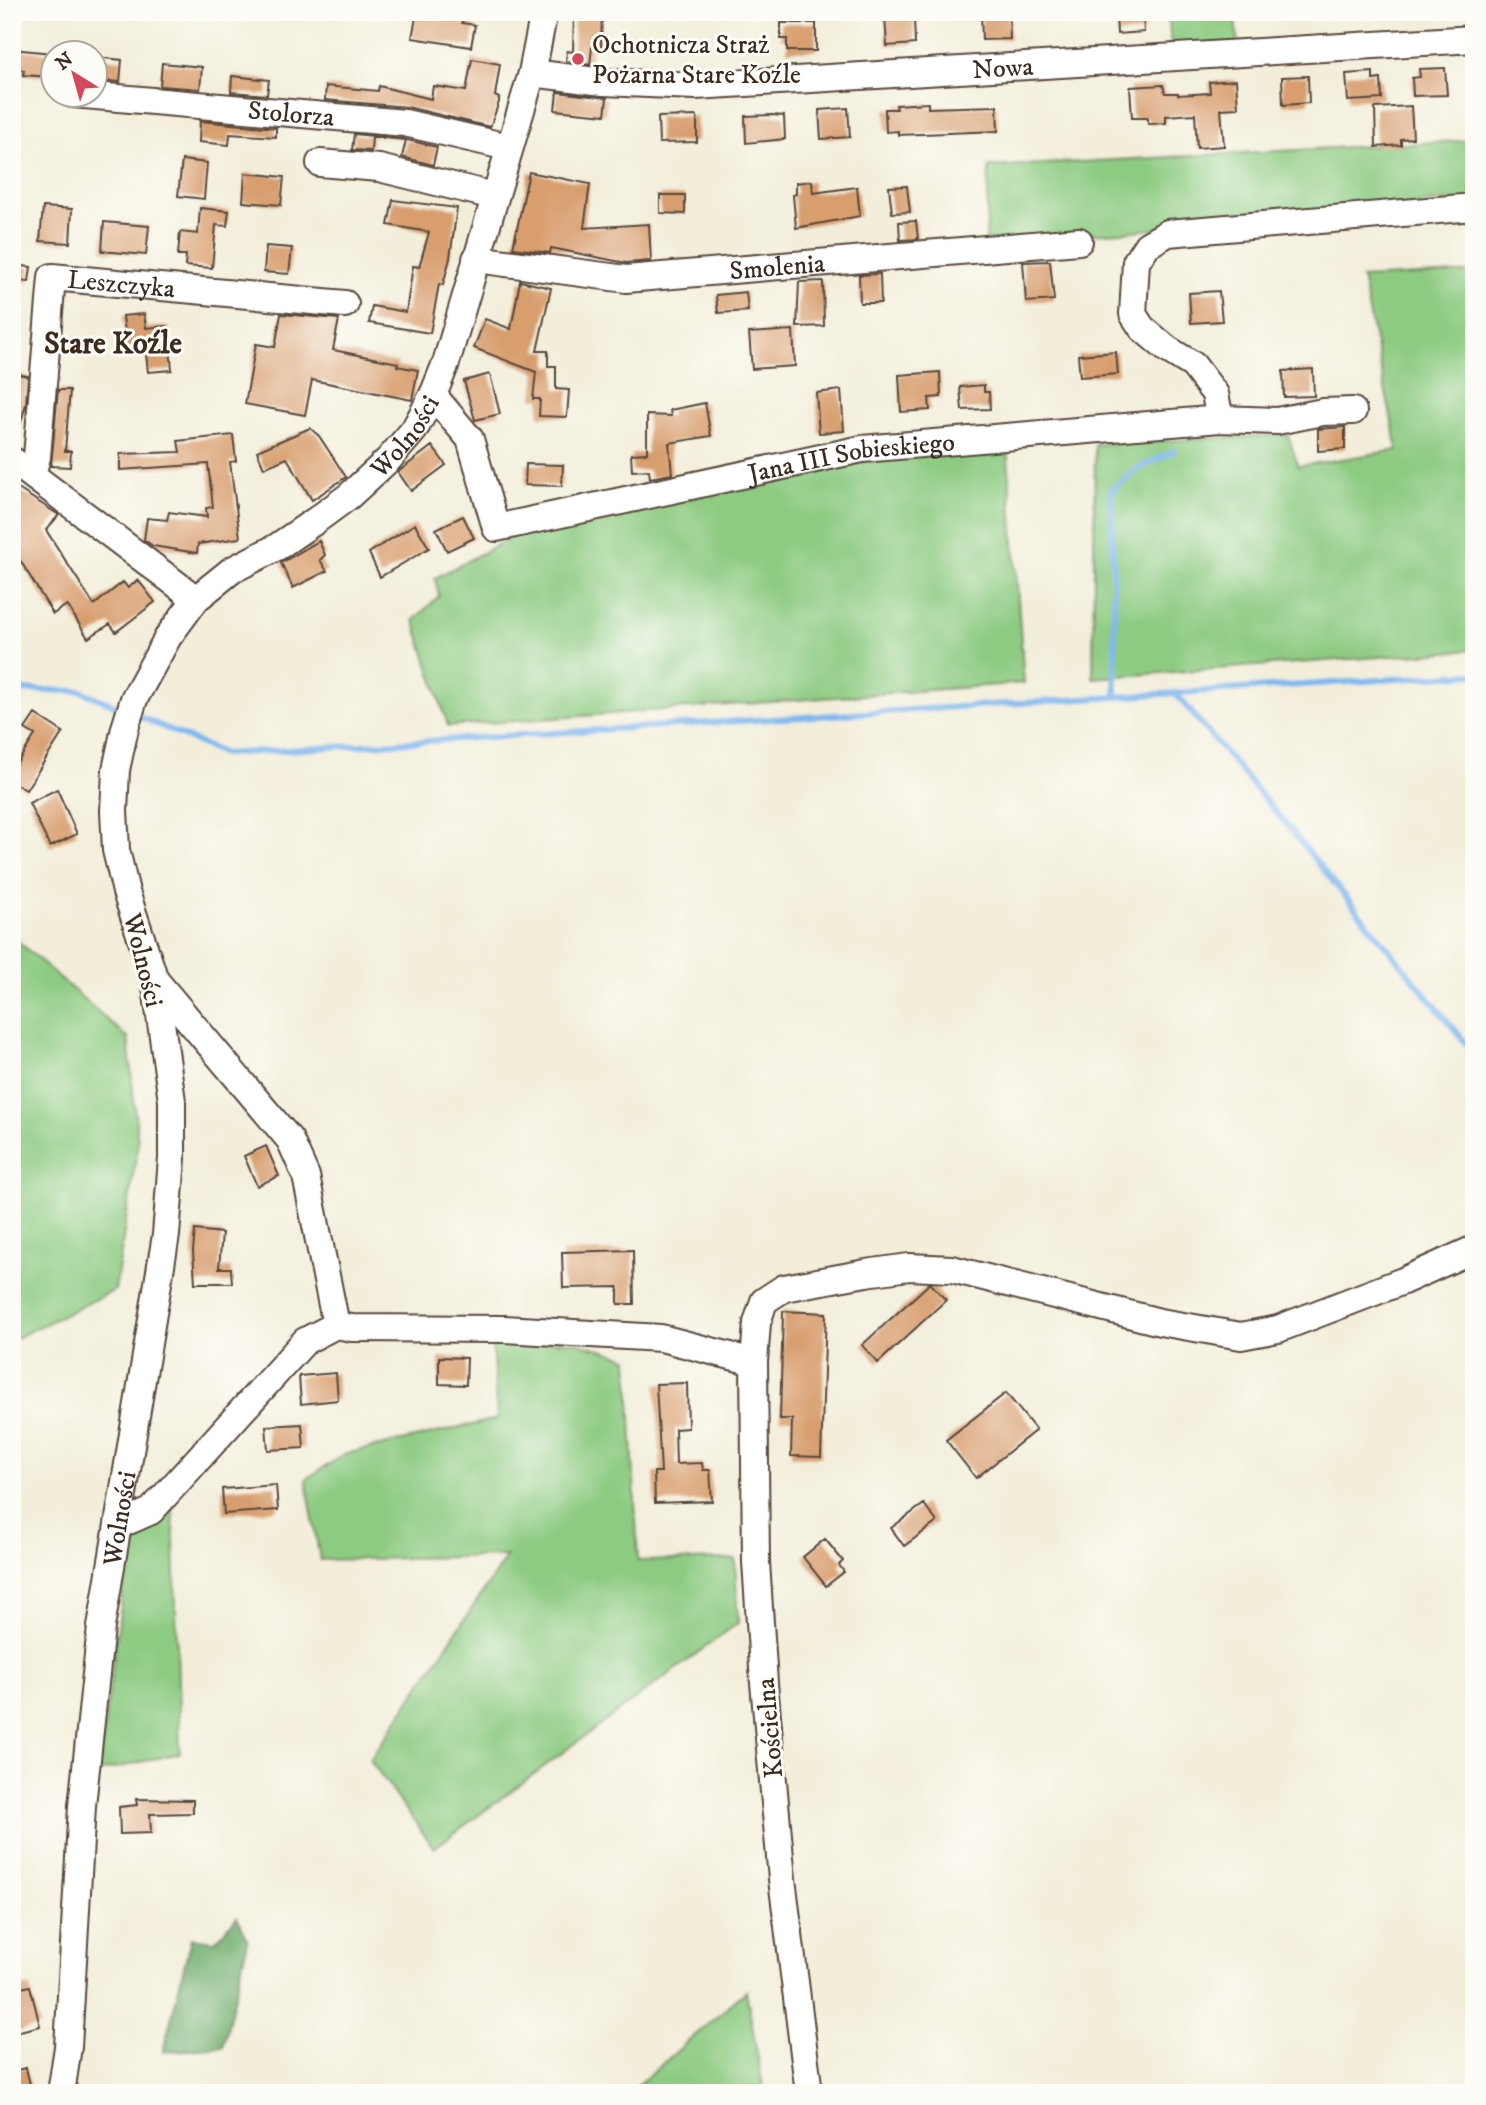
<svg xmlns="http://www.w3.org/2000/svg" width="1486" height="2105" viewBox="0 0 1486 2105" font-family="'IM FELL DW Pica',serif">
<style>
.green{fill:#8dcb82;stroke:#647a50;stroke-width:2}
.forest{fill:#72af70;stroke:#566c47;stroke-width:2}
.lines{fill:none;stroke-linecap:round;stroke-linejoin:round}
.stream{stroke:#80b7ef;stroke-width:6}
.building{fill:#d89e6e}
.minor-casing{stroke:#57473a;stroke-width:30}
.minor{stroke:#fff;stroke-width:26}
.poi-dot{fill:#d1495b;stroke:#fdfcf7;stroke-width:2.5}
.labels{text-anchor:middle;stroke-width:6;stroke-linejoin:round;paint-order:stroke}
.poi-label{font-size:26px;fill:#3b2a1e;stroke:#fdfcf7;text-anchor:start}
.street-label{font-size:26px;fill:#3b2a1e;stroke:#fdfcf7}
.quarter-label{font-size:30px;font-weight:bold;fill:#3b2a1e;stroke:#fdfcf7}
</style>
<rect width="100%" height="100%" fill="#fdfcf7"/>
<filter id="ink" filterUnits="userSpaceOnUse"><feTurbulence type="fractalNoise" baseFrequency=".0143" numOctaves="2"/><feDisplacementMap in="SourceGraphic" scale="14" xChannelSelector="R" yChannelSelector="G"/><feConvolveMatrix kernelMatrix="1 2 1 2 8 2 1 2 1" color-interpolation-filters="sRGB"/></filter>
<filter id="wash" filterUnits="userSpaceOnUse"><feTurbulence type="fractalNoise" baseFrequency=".00686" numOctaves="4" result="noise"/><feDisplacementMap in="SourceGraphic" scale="28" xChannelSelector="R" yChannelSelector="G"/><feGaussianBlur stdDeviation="1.57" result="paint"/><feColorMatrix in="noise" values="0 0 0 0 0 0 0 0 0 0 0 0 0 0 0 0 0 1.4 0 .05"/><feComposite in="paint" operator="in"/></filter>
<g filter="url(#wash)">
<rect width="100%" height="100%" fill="#f3eeda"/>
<!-- green -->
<path class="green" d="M1168 12H1234L1238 43 1171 46Z
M1474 140V199L1123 232 986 241 989 167Z
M1474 272V650L1093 678 1095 444 1288 435 1298 466 1398 450 1362 278Z
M1007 445 1024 683 448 726 414 620 439 596 435 578 516 535 865 461Z
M12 936 128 1038 138 1144 115 1290 12 1340Z
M492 1340 576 1342 628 1358 638 1561 735 1559 738 1623 434 1848 370 1760 507 1556 320 1560 306 1479 345 1454 497 1419Z
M173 1503 180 1753 98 1772 130 1541Z
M746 1991 764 2093H629Z"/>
<!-- forest -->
<path class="forest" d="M237 1917 248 1940 223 2047 163 2052 191 1938 215 1941Z"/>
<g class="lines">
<!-- stream -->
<path class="stream" d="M12 690 81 691 123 709
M1175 693 1294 834 1474 1053
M1116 697 1111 491 1137 469 1174 451
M136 715 224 754 1474 674"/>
</g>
<g id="blocks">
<!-- building -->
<path class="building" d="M417 12H436L463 18 462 23 475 25 471 47 412 38Z
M574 12H602L601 47H592L590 65 566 61 567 51 573 52Z
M981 12H1009L1010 39 982 40Z
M1116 12H1143L1144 32 1117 34Z
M914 16 915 44 887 46 885 17Z
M781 23H816V51H787V39H781Z
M12 49 52 53V77L23 75 24 70 12 68Z
M94 57 122 60 120 82 94 80Z
M472 59 500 64 495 96 499 98V102L490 127 407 107 325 100 326 86 378 91 379 86 431 99 433 86 466 91Z
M162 63 202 67 200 89 160 86Z
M1445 68 1447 95 1413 96 1412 78 1420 77 1419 69Z
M1373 72V80L1381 79 1382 99 1348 101 1346 74Z
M232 76 269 80 267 95 231 92Z
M1308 76 1309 103 1283 105 1282 77Z
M1236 80 1238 108 1221 109 1224 146 1197 148 1195 114 1166 116V123L1148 124V118H1132L1130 87 1163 85 1165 93H1178V95L1210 93 1209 82Z
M557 92 607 98 605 115 555 110Z
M928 103V108L997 106 998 131 898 135V131L886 132 885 109H897L896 105Z
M1411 106 1413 138 1401 139V145L1376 147 1375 108Z
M848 108 850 137 821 139 819 110Z
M772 115 784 116 785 139 746 143 745 116Z
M697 116V142L659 143 658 117Z
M200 121 276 128V137L230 134 229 145 199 142Z
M354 134 403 139 437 147 433 165 402 157 406 140 372 137 371 151 352 150Z
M182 160 207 163 204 199 178 196Z
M529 172 590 184 584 228 649 224 651 261 626 263 551 248 550 253 513 248Z
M245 173 284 177 281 205 243 202Z
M812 181 813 193 857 187 860 216 796 228 793 195 796 194V183Z
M907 186 910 212 892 213 889 187Z
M660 195H685V214L660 213Z
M393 200 457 208 450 258 443 285 439 284 430 333 369 323 372 306 406 312 413 266 419 267 429 232 388 225Z
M43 207 72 209 70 243 40 241Z
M200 208 229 211 227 226 216 225 212 268 185 266 186 255H178L180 232 198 234Z
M916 221 918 239 900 240 899 222Z
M104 222 149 226 146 255 102 251Z
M266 246 292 248 289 274 264 272Z
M1050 261 1054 300 1026 302 1023 262Z
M12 265 31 267 29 282 12 280Z
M880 274 881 303H860L859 275Z
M520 281 551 288 537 351H548V366H556V389L569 390 567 417 539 416 540 399H533L536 372 474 348 485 319 511 329Z
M823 281 824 326 797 327 799 282Z
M1219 291 1222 321 1191 323 1189 293Z
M746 292 748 311 718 313 716 295Z
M144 314 146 328 168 326 172 370 148 372 146 353 136 354V349L127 350 123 316Z
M281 314 339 319 333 350 398 363 397 366 418 370 412 400 312 380 305 415 245 404 256 344 275 347Z
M793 330 795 366 752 369 749 333Z
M1116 352 1118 374 1080 377 1078 355Z
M1313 369 1314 396 1284 397 1283 371Z
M940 372 941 397 929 398 930 410 901 412 899 375Z
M12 373 28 376 26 404 20 425 12 424Z
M490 374 500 414 475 420 464 381Z
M984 385V392H989L990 409 962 410 960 387Z
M58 390H70L65 451H71L70 467 51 466Z
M841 390 844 431 819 433 816 393Z
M705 403 711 436 669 443 672 474 650 478 649 470 632 471 631 454 647 453V415L671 416 670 410Z
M1345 427V449L1318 451V429Z
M310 428 319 436 346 477 312 500 287 458 264 468 257 451Z
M233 435 236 461 230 462 240 538 198 544 197 553 153 546 144 540 147 518 167 520 169 512 207 517 206 508 213 507 208 464 120 470V454L180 452 178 441Z
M432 446 446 465 411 491 398 472Z
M526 464 563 465 562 486 525 485Z
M12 485 59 515 46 530 94 605 123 582 128 588 138 580 155 602 116 632 110 624 88 638 67 605 53 614 12 547Z
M463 516 474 538 447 551 436 529Z
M415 524 429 548 380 577 369 553Z
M319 541 325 555 320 560 327 571 293 588 281 563Z
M35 714 63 732 26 790 12 782V771L35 735 25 729Z
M57 789 77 834 50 847 29 803Z
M266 1146 279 1176 257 1186 244 1156Z
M195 1230 222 1233 219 1268H231L232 1283H195L193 1251Z
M633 1250 634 1304H618V1287L563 1288 562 1252Z
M929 1284H931L946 1300 878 1363 862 1345Z
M783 1311 826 1313 821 1457 791 1456 792 1419H780Z
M439 1357 467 1358 466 1385 439 1384Z
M336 1373 338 1400 301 1404 299 1376Z
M687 1383 688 1428 675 1429 676 1464 702 1463 703 1470H710L712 1501 655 1503 654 1472H661L656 1384Z
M1006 1393 1036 1430 976 1478 946 1440Z
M302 1424 304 1448 268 1450 266 1426Z
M276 1485 278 1510 224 1514 222 1489Z
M924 1504 937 1522 904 1546 891 1528Z
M825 1539 843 1561 839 1565 844 1572 826 1586 803 1557Z
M136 1799 193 1800V1813L150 1814 151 1833 120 1834 119 1807 137 1805Z
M30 1986 40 2026 12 2033V1990Z
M26 2068 32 2093H12V2071Z"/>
</g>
</g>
<g filter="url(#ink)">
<use href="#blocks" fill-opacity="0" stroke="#57473a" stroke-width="2"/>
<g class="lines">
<!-- minor casing -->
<g class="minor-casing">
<g id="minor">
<path id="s1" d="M532 73 603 82 695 86 1474 39"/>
<path id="s2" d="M73 94 405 123 508 147"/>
<path d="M320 163 379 168 494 196"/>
<path id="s3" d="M476 259 626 279 1079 241"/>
<path id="s4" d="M433 395 470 439 496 528 862 449 1220 419 1277 421 1323 412 1353 411"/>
<path d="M1220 419 1215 394 1193 365 1167 349 1142 328 1133 314 1136 262 1147 245 1168 233 1474 207"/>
<path d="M12 460 196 599"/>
<path id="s5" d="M32 474 37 457 52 277 345 304"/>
<path d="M155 980 290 1140 306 1176 336 1325"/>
<path d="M119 1525 151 1511 305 1341 336 1325 352 1328 504 1329 661 1338 754 1362"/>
<path id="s6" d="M61 2093 68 2047 82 1806 101 1627 166 1235 172 1158V1101L155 980 126 892 116 850 114 811 116 770 125 728 134 699 168 637 196 599 232 570 277 547 315 521 349 496 389 459 414 430 433 395 446 363 532 73 544 12"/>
<path d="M809 2093 782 1879 764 1683 756 1562 754 1362 757 1323 764 1301 784 1288 866 1273 909 1267 952 1269 1160 1322 1241 1336 1278 1329 1403 1281 1474 1249"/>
</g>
</g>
<!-- minor -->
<use href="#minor" class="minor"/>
</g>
</g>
<!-- markers -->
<circle class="poi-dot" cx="578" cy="59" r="7"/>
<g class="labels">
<!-- poi labels -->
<g class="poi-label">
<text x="592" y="53">Ochotnicza Straż<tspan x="592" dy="30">Pożarna Stare Koźle</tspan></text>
</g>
<!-- street labels -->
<g class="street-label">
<text dy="9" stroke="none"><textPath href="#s1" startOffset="472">Nowa</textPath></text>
<text dy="9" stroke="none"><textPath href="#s2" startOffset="219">Stolorza</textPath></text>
<text dy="9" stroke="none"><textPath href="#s3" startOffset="303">Smolenia</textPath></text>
<text dy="9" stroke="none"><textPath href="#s5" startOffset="268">Leszczyka</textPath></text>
<text dy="9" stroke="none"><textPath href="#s6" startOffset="1796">Wolności</textPath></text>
<text dy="9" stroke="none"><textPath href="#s4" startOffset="513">Jana III Sobieskiego</textPath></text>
<text transform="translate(144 960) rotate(76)" y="9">Wolności</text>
<text dy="9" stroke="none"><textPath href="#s6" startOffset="578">Wolności</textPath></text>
<text transform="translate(769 1728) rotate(-95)" y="9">Kościelna</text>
</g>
<!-- quarter labels -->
<g class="quarter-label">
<text x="113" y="353">Stare Koźle</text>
</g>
</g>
<!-- margin -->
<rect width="1486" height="2105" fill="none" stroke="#fdfcf7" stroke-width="42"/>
<!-- north arrow -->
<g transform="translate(74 74) rotate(323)"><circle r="33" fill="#fdfcf7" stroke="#afa8a0" stroke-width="2"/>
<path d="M0-5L12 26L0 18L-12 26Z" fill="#d1495b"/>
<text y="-10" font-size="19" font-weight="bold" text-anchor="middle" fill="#3b2a1e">N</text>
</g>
</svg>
